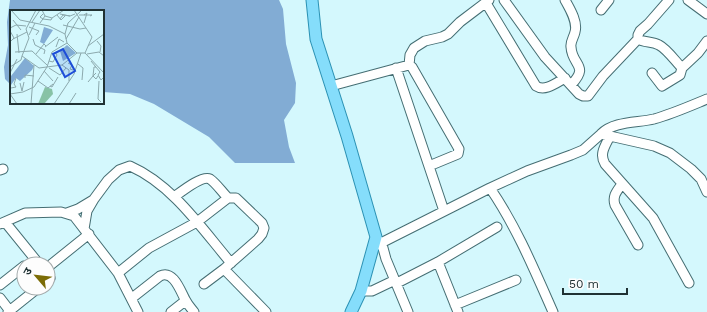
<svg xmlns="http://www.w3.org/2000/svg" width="707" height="312" viewBox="0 0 707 312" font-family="'Work Sans','Noto Sans Devanagari',sans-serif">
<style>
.water{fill:#82acd4}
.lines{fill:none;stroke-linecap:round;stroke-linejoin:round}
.minor-casing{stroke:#456e73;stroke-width:11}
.major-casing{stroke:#2c92b4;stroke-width:13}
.minor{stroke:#fff;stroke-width:9}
.major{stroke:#85ddfb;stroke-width:11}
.inset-road{fill:none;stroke:#8ca9ad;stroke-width:1}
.view{fill:#1d4ed8;fill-opacity:0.15;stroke:#1d4ed8;stroke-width:2}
.inset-edge{fill:none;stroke:#203234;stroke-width:2}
</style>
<rect width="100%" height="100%" fill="#d4f8fd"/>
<!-- water -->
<path class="water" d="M10 0H279L283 9 286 44 296 83 295 103 284 120 289 147 295 163H235L209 137 154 104 130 94 103 92V11H11V85L5 79 4 67 8 45 7 22Z"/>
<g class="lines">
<!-- minor casing -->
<g class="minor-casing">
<path id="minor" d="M504 0 545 57 579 94 583 96H588L603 76 638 39
M565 0C570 9 578 22 575 32 574 37 570 42 571 47 572 66 590 65 571 85
M669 0 648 24 640 31 638 35V39C645 43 652 41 659 45 667 49 676 62 682 68
M688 0 707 14
M486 3 536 86C545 92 556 83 565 78
M601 10 609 0
M409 65 410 55 414 48 425 41 442 37 448 34 460 22 489 0
M396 68 444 211
M652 73 662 86 680 75 682 68 698 53 707 41
M331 86 409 65 412 67 459 149 458 154 429 166
M601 134C614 121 637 123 654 119 672 114 690 106 707 99
M610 136C605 146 599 154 605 164L653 218 689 283
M0 170 3 169
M622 184C617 191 612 196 615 205L638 245
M490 188C516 226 534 269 553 312
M174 197C181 192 202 175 210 179 216 183 222 192 228 198
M67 213 78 209 93 200
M5 222 39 264
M0 224 25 213 61 212 74 216 118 273 138 312
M84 229 87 211 94 199 108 180 119 170 130 166C173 185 202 229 231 263
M378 240 383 248 386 259 408 312
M381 243 490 188 527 171 571 155 583 150 601 134 654 146 670 153 691 169 701 179 707 192
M438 262 458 312
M48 267 89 234
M118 273 149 248 197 222 228 198H236L262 223 264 228 262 234 258 239 224 269
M48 275 50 278 48 280
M397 283 438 262 497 227
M204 284 224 269 266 312
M0 285 24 266
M361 291H372L395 280
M0 298 10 311
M132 298 160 276C174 269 181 293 186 301 188 305 191 308 194 312
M455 305 516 280
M8 312 38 288
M171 312 185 301"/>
</g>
<!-- major casing -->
<g class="major-casing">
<path id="major" d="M312 0 316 39 347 136 376 237 361 291 351 312"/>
</g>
<!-- minor -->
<use href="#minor" class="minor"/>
<!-- major -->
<use href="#major" class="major"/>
</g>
<!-- overview -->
<g transform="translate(10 10)">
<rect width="94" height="94" fill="#d4f8fd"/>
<path d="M35 77 42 79 43 84 34 94H28Z" fill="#87c2a6"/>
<path d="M34 17 43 20 34 34 30 32ZM57 35 66 43 53 51 50 41ZM15 48 24 56 22 60 10 71 6 68 1 75V66Z" fill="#82acd4"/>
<path class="inset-road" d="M1 0 10 10 39 16 55 24 57 33 67 43M33 4 30 7 33 9 41 10 42 8M50 4 60 6 65 4M47 5 51 10 55 6M69 5H82L80 6M35 6 42 8 54 0M50 9 53 5 60 6M3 10 11 20M22 12 30 0M30 13 35 6 32 0M74 13 77 3 74 5M53 15 70 19 76 18M19 17 29 21 26 25M0 18 6 15 16 16M0 21 4 28 0 32M7 24 9 43M55 24 58 13 72 0M19 25 25 13M3 29 17 22M23 29 25 35 35 40 34 44M56 29 69 7M87 31 91 36 90 42M78 36 94 24M35 37 48 27M46 37 49 29 54 32M5 42 22 41 37 55M75 43 94 63M26 44 34 34 36 36M77 44 89 42 94 46M12 46 19 28 16 19 26 0M39 51 43 52 47 45 45 42M81 51 90 62 88 65 91 70 94 67M58 53 62 55 60 59 63 60M68 54 73 58 72 70M52 55 59 60V71M0 57 11 50 12 46 29 58 52 55 67 43H75L82 27 64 0M39 58 50 65 56 58M34 61 43 71M0 63 7 49M86 63 83 66 84 57H86M15 68V65L24 66M28 71 38 78 43 74M89 71 88 89 91 92M78 72 83 66 86 69 88 66M10 73 12 81 14 72M40 76 42 77 48 67M1 78 6 77 4 74 6 68M0 84 13 82 24 77 37 57 42 42 57 33M0 84 7 94M21 94 24 55M44 94 64 64 71 43M59 94 66 83"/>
<path class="view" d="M53 39 65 61 55 67 43 44Z"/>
<rect width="94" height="94" class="inset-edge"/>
</g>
<!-- north arrow -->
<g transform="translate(36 276) rotate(298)"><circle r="19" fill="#fdfdfd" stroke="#a5acad"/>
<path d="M0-3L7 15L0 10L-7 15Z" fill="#7b6c06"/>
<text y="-6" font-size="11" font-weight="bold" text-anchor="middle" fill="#203234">उ</text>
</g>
<!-- scale -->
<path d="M563 288v6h64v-6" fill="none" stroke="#203234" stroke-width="2"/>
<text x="569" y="288" font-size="12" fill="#203234" stroke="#fdfdfd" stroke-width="3" paint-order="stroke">50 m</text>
</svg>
